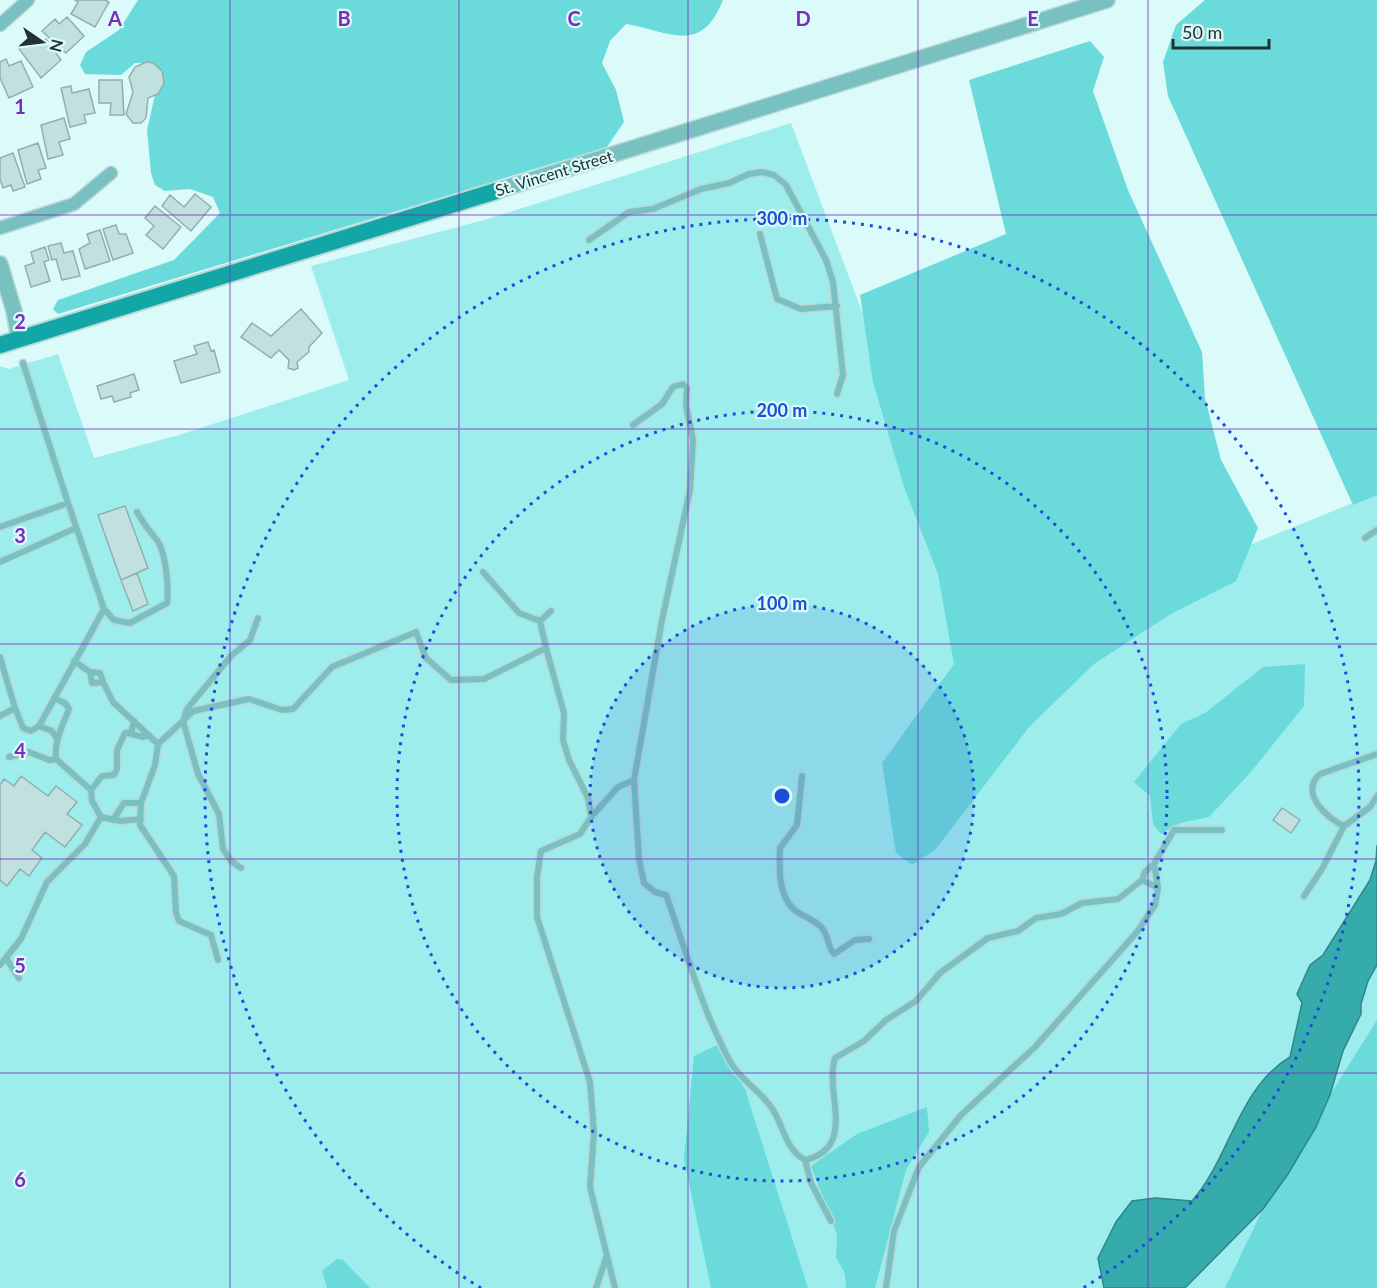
<svg xmlns="http://www.w3.org/2000/svg" width="1377" height="1288" viewBox="0 0 1377 1288" font-family="Lato,sans-serif">
<style>
.green{fill:#9deded}
.forest{fill:#6bdada}
.water{fill:#36abac;stroke:#318687;stroke-width:1.5}
.building{fill:#c1e1e0;stroke:#91afae;stroke-width:1.5}
.lines{fill:none;stroke-linecap:round;stroke-linejoin:round}
.service-casing{stroke:#bad7d6;stroke-width:9}
.minor-casing{stroke:#bad7d6;stroke-width:15}
.tertiary-casing{stroke:#bad7d6;stroke-width:18}
.secondary-casing{stroke:#bad7d6;stroke-width:20}
.service{stroke:#78c1c0;stroke-width:6}
.minor{stroke:#78c1c0;stroke-width:12}
.tertiary{stroke:#78c1c0;stroke-width:15}
.secondary{stroke:#12a6a7;stroke-width:16}
.grid{fill:none;stroke:#7b2cbf;stroke-width:1.5;stroke-opacity:0.55}
.ring{fill:none;stroke:#1d4ed8;stroke-width:3;stroke-dasharray:3 6}
.labels{text-anchor:middle;stroke-width:4.5;stroke-linejoin:round;paint-order:stroke}
.street-label{font-size:16px;fill:#243130;stroke:#dbfbfa}
.grid-label{font-size:20px;text-anchor:middle;font-weight:bold;fill:#7b2cbf;stroke:#dbfbfa;stroke-width:4.5;stroke-linejoin:round;paint-order:stroke}
.centre{fill:#1d4ed8;stroke:#dbfbfa;stroke-width:3}
.ring-label{font-size:18px;text-anchor:middle;font-weight:bold;fill:#1d4ed8;stroke:#dbfbfa;stroke-width:4.5;stroke-linejoin:round;paint-order:stroke}
</style>
<rect width="100%" height="100%" fill="#dbfbfa"/>
<!-- green -->
<path class="green" d="M791 123 990 651 1377 493V1032L1226 1288H0V366L9 369 58 354 94 458 179 435 349 380 311 266 484 220Z"/>
<!-- forest -->
<path class="forest" d="M138 0H723C701 56 669 31 626 24L610 41 602 63 616 90 624 122 607 147 58 314 53 309 58 300 174 260 220 213 213 197 190 189 165 191 155 185 151 173 147 130 155 95 147 63H135L121 75 85 74 80 65 86 52 119 30Z
M1205 0H1377V495L1353 505 1168 96 1163 62 1176 25Z
M1090 41 1104 57 1093 91 1128 190 1202 352 1205 398 1221 460 1258 528 1236 581 1169 615 1094 664 1029 727 935 850 912 865 896 853 882 763 954 664 938 574 904 487 873 382 860 295 1006 234 969 80Z
M1305 664 1304 706 1250 773 1209 817 1180 823 1161 834 1153 824 1150 796 1134 782 1181 724 1205 713 1263 667Z
M1377 1020V1288H1225L1263 1209 1288 1174 1316 1127 1330 1095Z
M717 1045 745 1089 808 1288H711L684 1159 694 1056Z
M927 1107 929 1132 906 1170 875 1288H846L845 1274 836 1257 837 1235 811 1166 857 1134Z
M337 1259 343 1260 370 1288H327L322 1271Z"/>
<!-- water -->
<path class="water" d="M1377 845V965L1368 981 1361 1004V1014L1343 1051 1330 1095 1316 1127 1288 1174 1263 1209 1185 1288H1104L1098 1258 1116 1222 1132 1201 1155 1198 1192 1201C1230 1158 1238 1088 1290 1057L1302 1003 1297 994 1310 965 1323 955 1370 880 1376 861Z"/>
<!-- building -->
<path class="building" d="M75 0H105L109 2 95 27 71 14 78 2Z
M67 17 84 36 66 53 42 31 55 19 59 24Z
M32 39 37 46 46 39 61 60 41 78 19 49Z
M6 59 9 66 21 61 33 87 9 98 0 78V62Z
M146 62 153 63 162 71 164 83 158 94 148 98 146 118 141 123H133L126 114 133 92 129 77 135 67Z
M99 80H122L124 115H110L111 103H99Z
M71 86 72 93 89 89 95 113 84 115 86 123 70 127 61 88Z
M64 118 70 139 59 142 63 155 48 159 41 125Z
M38 143 46 168 38 170 41 179 27 184 18 150Z
M13 153 25 187 13 191 11 185 3 188 0 179V158Z
M195 194 211 207 191 231 162 206 170 195 184 207Z
M155 206 181 227 163 249 146 235 154 226 145 218Z
M116 225 119 234H126L133 253 113 260 103 229Z
M100 230 110 261 85 269 79 249 90 243 87 234Z
M61 243 64 253 73 251 80 276 62 280 56 259 52 260 48 246Z
M45 247 49 260 44 262 50 281 31 287 25 266 34 263 31 252Z
M301 309 322 333 309 347V352L297 362 298 368 294 370 288 368 289 360 279 350 271 358 241 337 252 323 271 336Z
M208 342 211 351 214 350 220 372 181 383 174 361 197 354 194 346Z
M134 374 139 390 130 393 131 397 114 402 112 396 101 399 97 386Z
M125 506 148 568 121 580 98 515Z
M137 573 148 604 133 611 121 580Z
M21 776 48 796 56 786 77 802 67 814 82 825 65 847 45 832 32 850 42 858 29 876 20 869 7 886 0 880V785L4 779 14 786Z
M1282 808 1300 820 1291 833 1273 820Z"/>
<g class="lines">
<!-- service casing -->
<g class="service-casing">
<path id="service" d="M760 234 777 299 801 309 837 306
M589 240 629 212 653 209 701 189 729 183 749 174 762 172 774 175 786 185 826 260 833 282 843 375 837 394
M23 363 68 503
M633 425 662 404 673 387 683 384 687 388 686 405 693 440 690 490 662 620 634 780 639 859 644 883 655 892 666 895C686 950 702 1011 731 1063 742 1081 760 1091 771 1107 784 1125 784 1148 805 1160L811 1183 831 1221
M0 527 68 503 104 609 114 620 130 623 167 603C169 588 166 550 156 539 148 529 143 523 137 512
M1365 538 1377 530
M0 562 76 528
M258 618 250 640 231 656 187 709 183 721 193 711 249 699 282 710 293 709 332 667 416 632 426 658 451 680 484 679 546 648 540 621 519 613 483 572
M540 621 551 611
M546 648 564 713 563 740 569 760 588 798 591 817 580 834 541 851 537 877V917L590 1082 594 1132 590 1187 615 1288
M0 657 15 708 0 716
M74 661 90 672 100 673 103 682 92 683 90 672
M103 682 113 702 158 744
M54 698 65 703 69 709C63 725 54 740 56 759L91 790
M15 708 23 728 31 731 39 726 104 609
M134 721 131 734 143 737 149 735
M39 726 52 731 57 739
M9 757 29 752 49 760 56 759
M802 776 797 825 780 848C779 869 778 901 799 913 807 918 816 921 822 928 829 936 827 946 834 954L855 940 869 939
M101 817 92 801 91 790 102 776 114 775 117 769V750L125 733 131 732
M591 817 618 787 634 780
M113 820 124 803H141
M1344 826C1326 818 1299 792 1320 774L1377 754
M1154 864 1174 830H1222
M1142 880 1145 872 1154 864 1158 887
M1304 896 1322 869 1344 826 1370 807 1377 796
M6 958 19 978
M218 960 211 935 179 921 176 913 174 876 140 825 141 803 155 765 158 744 183 721 198 774 219 814 223 849 231 861 241 868
M0 965 21 939 47 882 85 844 101 817 121 821 141 819
M805 1160C858 1147 824 1094 835 1058L864 1041 886 1020 916 1001 940 973 988 938 1018 931 1036 918 1061 914 1082 903 1118 899 1142 880 1158 888 1155 905 1137 932 1035 1047 961 1115 919 1167 894 1231 886 1288
M596 1288 606 1258"/>
</g>
<!-- minor casing -->
<g class="minor-casing">
<path id="minor" d="M0 25 28 0
M0 228 74 204 111 173"/>
</g>
<!-- tertiary casing -->
<g class="tertiary-casing">
<path id="tertiary" d="M496 191 1107 0
M0 264 14 311 19 339"/>
</g>
<!-- secondary casing -->
<g class="secondary-casing">
<path id="secondary" d="M0 345 496 191"/>
</g>
<!-- service -->
<use href="#service" class="service"/>
<!-- minor -->
<use href="#minor" class="minor"/>
<!-- tertiary -->
<use href="#tertiary" class="tertiary"/>
<!-- secondary -->
<use href="#secondary" class="secondary"/>
</g>
<!-- grid -->
<path class="grid" d="M230 0V1288M459 0V1288M688 0V1288M918 0V1288M1148 0V1288M0 215H1377M0 429H1377M0 644H1377M0 859H1377M0 1073H1377"/>
<!-- distance rings -->
<circle cx="782" cy="796" r="192" fill="#1d4ed8" fill-opacity=".12"/>
<g class="ring">
<circle cx="782" cy="796" r="192"/>
<circle cx="782" cy="796" r="385"/>
<path d="M481 1288A577 577 0 1 1 1083 1288"/>
</g>
<g class="labels">
<!-- street labels -->
<g class="street-label">
<text transform="translate(554 173) rotate(-17)" y="6">St. Vincent Street</text>
</g>
</g>
<g class="grid-label">
<text x="115" y="26">A</text>
<text x="344" y="26">B</text>
<text x="574" y="26">C</text>
<text x="803" y="26">D</text>
<text x="1033" y="26">E</text>
<text x="20" y="114">1</text>
<text x="20" y="329">2</text>
<text x="20" y="543">3</text>
<text x="20" y="758">4</text>
<text x="20" y="973">5</text>
<text x="20" y="1187">6</text>
</g>
<circle cx="782" cy="796" r="9" class="centre"/>
<g class="ring-label">
<text x="782" y="225">300 m</text>
<text x="782" y="417">200 m</text>
<text x="782" y="610">100 m</text>
</g>
<!-- north arrow -->
<g transform="translate(42 42) rotate(104)" stroke="#dbfbfa" stroke-width="4.5" paint-order="stroke">
<path d="M0-4.5L10 22L0 15L-10 22Z" fill="#243130"/>
<text y="-9" font-size="16" font-weight="bold" text-anchor="middle" fill="#243130">N</text>
</g>
<!-- scale -->
<path d="M1173 39v9h96v-9" fill="none" stroke="#243130" stroke-width="3"/>
<text x="1182" y="39" font-size="18" fill="#243130" stroke="#dbfbfa" stroke-width="4.5" paint-order="stroke">50 m</text>
</svg>
